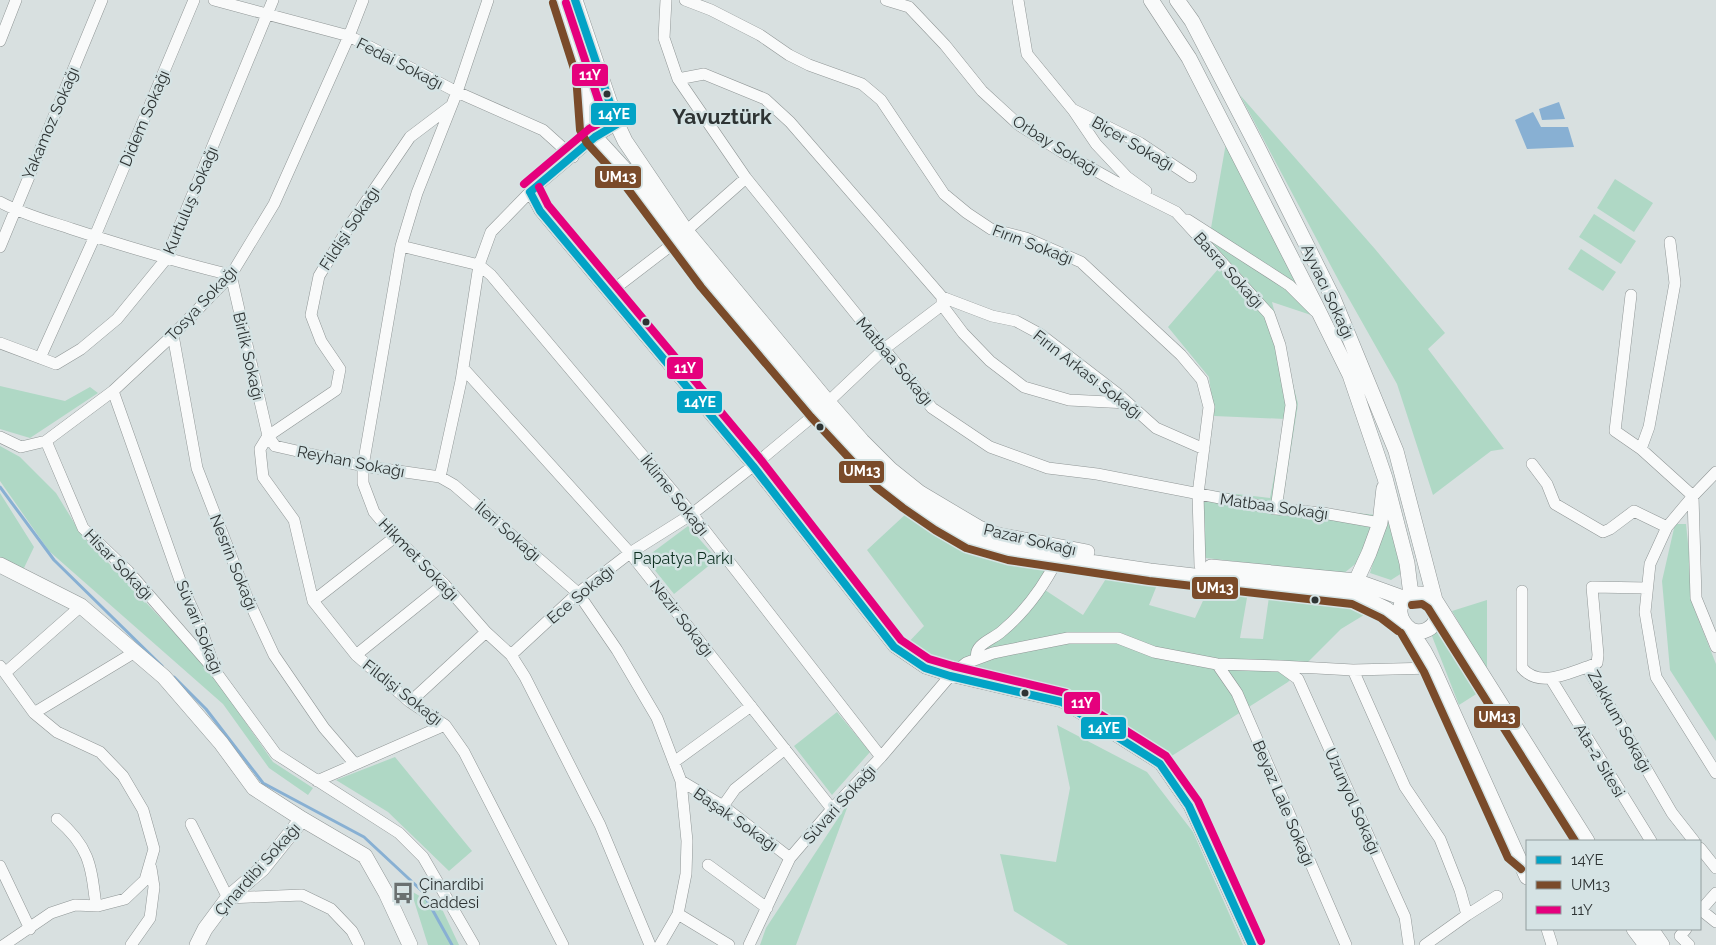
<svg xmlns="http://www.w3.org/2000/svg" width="1716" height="945" viewBox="0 0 1716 945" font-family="Raleway,sans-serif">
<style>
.green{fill:#afd8c5}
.water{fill:#88b0d3}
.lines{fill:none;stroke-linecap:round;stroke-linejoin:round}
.stream{stroke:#88b0d3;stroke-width:3}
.street-casing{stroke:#909696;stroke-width:12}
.secondary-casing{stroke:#909696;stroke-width:16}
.street{stroke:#f9fafa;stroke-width:11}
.secondary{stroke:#f9fafa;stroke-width:15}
.bus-1-casing{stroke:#d5e3e4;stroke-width:11}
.bus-2-casing{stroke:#d5e3e4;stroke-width:11}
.bus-3-casing{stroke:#d5e3e4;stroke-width:11}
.bus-1{stroke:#02a3c6;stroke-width:8}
.bus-2{stroke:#7a4b2a;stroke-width:8}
.bus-3{stroke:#e5007d;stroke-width:8}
.bus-dot{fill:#2e3434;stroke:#d5e3e4;stroke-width:2}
.labels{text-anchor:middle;stroke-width:5;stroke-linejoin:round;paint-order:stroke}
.street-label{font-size:16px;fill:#2e3434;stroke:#d5e3e4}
.park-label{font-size:16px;fill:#0e3122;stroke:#d5e3e4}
.poi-label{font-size:16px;fill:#2e3434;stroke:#d5e3e4;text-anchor:start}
.district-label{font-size:21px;font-weight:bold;fill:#2e3434;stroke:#d5e3e4}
.line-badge{stroke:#d5e3e4;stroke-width:2}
.badge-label{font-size:14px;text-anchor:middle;font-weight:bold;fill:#fff}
</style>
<rect width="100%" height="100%" fill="#d8e0e0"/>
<!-- green -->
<path class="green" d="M593 93H602L605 114 604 119 599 122H595Z
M1240 95 1375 249 1445 333 1428 349 1504 449 1491 451 1433 495 1397 384 1340 283Z
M1226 143 1317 317 1272 302 1298 404 1282 506 1377 515 1359 561 1343 574 1198 557 1203 490 1270 498 1285 419 1214 416 1209 377 1168 327 1219 268 1208 245Z
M1615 179 1653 203 1634 232 1597 208Z
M1594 214 1636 241 1621 264 1579 237Z
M1581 249 1616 272 1603 291 1568 269Z
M0 386 65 401 90 387 98 393 30 438 0 429Z
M0 446 20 457 56 493 81 534 208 668 273 762 313 788 308 795 269 768 223 704 49 551 0 481Z
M0 493 34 547 23 570 0 560Z
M908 512 994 554 1052 567 1045 590 1083 615 1109 574 1159 580 1149 605 1195 618 1208 590 1248 592 1240 638 1263 639 1270 590 1338 603 1364 615 1341 629 1288 682 1170 757 1077 700 1006 677 941 668 903 648 924 626 867 550Z
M1387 514 1402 573 1391 580 1370 573Z
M1675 524H1686L1695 611 1716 664V741L1670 670 1662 581Z
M688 526 717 559 674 594 645 558Z
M1487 600V670L1452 611Z
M1442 625 1481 691 1459 705 1430 631Z
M837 712 870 752 832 795 794 746Z
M1057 725 1147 772 1193 832 1243 945H1068L1014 911 1000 854 1056 862 1070 788Z
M395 757 472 851 449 871 388 812 336 780Z
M850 800 796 945H760L766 928Z
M411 891 442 909 459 945H428Z"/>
<!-- water -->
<path class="water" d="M1559 102 1565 119 1542 120 1539 109Z
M1533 112 1541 127H1568L1574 147 1527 149 1515 120Z"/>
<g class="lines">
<!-- stream -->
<path class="stream" d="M0 487 54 560 162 666
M174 677 206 709 263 783 364 837 422 891 452 945"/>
<!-- street casing -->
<g class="street-casing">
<path id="street" d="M214 0 349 36 457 92 543 130 573 157
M488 0 457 92 417 193 401 246 363 466V483L374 512 395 537 444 584 486 632 511 655 525 677 600 825 650 945
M666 0 664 38 678 79 746 178 932 408 990 447 1048 468 1097 474 1276 509 1323 513 1380 523
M685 0 711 10 760 35 789 55 809 65 862 84 881 100 944 194 967 213 991 229 1026 238 1081 262 1181 355 1202 380 1209 407 1198 494 1200 566
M886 0 909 7 945 45 982 91 1019 125 1062 152 1116 182 1176 212 1269 314 1280 345 1291 405 1276 509
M1018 0 1027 54 1073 110 1096 144 1127 177 1146 191
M0 41 16 0
M678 79 704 74 765 99 790 122 942 297V305L963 333 990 361 1024 387 1069 400 1128 403
M451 106 410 137 352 222 319 276 311 315 321 341 340 369 336 390 268 436 260 449 263 477 294 520 313 601 356 655 410 702 445 725 464 752 563 945
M1074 110 1140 143 1191 177
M530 192 540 211 753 466 894 647 925 668 950 676 1062 702 1160 764 1189 806 1252 945
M0 202C22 214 48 221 72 229 124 246 177 262 231 275L268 436 275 446 363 466 440 477 454 485 578 593 617 650 657 718 681 781 687 841 686 874 678 914 660 945
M1188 220 1289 285 1315 311
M401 246 479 265 491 275 692 514 881 757
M0 247 102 0
M609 293 678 240 686 231 746 178
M1631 295 1615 431 1641 449 1693 496 1696 598 1716 647
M942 297 992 316 1016 321 1040 334 1118 394 1156 428 1204 449
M173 335 197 468 247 597 274 655 324 728 355 764
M0 343 56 364 81 349 117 319 166 259 273 0
M40 358 95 236 194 0
M463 368 630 553 832 809
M113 391 182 586 199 623 216 672 276 754 399 833 423 857 474 945
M828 402 884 349 942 305
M0 437 21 447 46 441 113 391 173 335 231 275 274 204 349 36 363 0
M46 441 83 528 128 571 211 666
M1641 449 1649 427 1675 283 1670 242
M1532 464 1547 484 1555 504 1603 532 1610 529 1634 511 1667 527
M1716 472 1693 496 1667 527 1650 564 1645 612 1656 677 1716 773
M440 477 461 381 479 265 491 232 530 192 595 137 617 124
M1647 588 1592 587 1598 655 1597 663 1587 667 1672 813 1694 841
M1522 591V668C1539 688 1566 674 1587 667
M313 601 395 537
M356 655 444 584
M511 655 578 593 630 553 692 514 753 466 819 411
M977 658C973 645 993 639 1001 632 1025 612 1044 586 1058 558
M1217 664 1237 693 1346 945
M0 666 34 713 57 732 100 752 123 776 143 810 154 849 145 880 125 899 98 906 75 905 51 913 4 945
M1280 666 1353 670 1433 668
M1353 670 1405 787 1440 839 1460 890 1467 915 1425 945
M5 673 81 606
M1551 679 1651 841
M410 702 486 632
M34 713 135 652
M674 762 751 706
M317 781 445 725
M681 781 723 806 790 858
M723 806 735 789 785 749
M57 819C90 847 91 866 96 906
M191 824 228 898 302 895 331 909 352 931 359 945
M1700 848 1716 868
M708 865 767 908
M0 866 30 929
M1716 893 1701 910 1716 922
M678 914 729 945
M1467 915 1497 896
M1547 929 1552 945
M1686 929 1680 936 1689 945
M131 945 150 918 154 887 151 868
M749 945 790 858 832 809 881 757 950 676 966 663 993 653 1068 638H1118L1154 652 1217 664 1280 666 1298 679 1405 917 1409 945"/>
</g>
<!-- secondary casing -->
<g class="secondary-casing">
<path id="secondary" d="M563 0 586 73 589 97V115L590 128 595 137 629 174 709 281 819 411 883 480 909 500 941 522 971 539 1009 550 1150 571 1355 594 1386 609 1404 623
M575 0 617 124 625 141 686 231 828 402 862 441 890 469 920 493 979 528 998 535 1087 552
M1151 0 1189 58 1315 304 1350 375 1385 478 1407 563 1411 595
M1177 0 1192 21 1257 146 1333 298 1396 451 1435 600
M0 565 81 606 164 677 221 743 254 788 302 819 365 856 386 893 410 945
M1211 567 1356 581 1406 599
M1356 581 1369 553 1380 523 1384 488
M1438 606C1442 627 1417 642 1404 623 1390 603 1416 584 1435 600L1587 841
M1409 628 1424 651 1433 668 1527 877
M1634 929 1646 945
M1651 929 1662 945
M197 945 205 929 228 898 262 869 302 819"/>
</g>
<!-- street -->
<use href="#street" class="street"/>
<!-- secondary -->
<use href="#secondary" class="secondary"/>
<!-- bus-1 casing -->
<g class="bus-1-casing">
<path id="bus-1" d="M530 192 540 211 753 466 894 647 925 668 950 676 1062 702 1160 764 1189 806 1252 945
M530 192 595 137 617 124 575 0"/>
</g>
<!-- bus-2 casing -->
<g class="bus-2-casing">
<path id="bus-2" d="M553 3 576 75 580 130 587 143 621 180 701 287 811 417 876 487 903 508 935 530 966 548 1008 560 1149 581 1352 604 1381 618 1398 631
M1412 605 1422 604 1428 608 1575 841
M1401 633 1424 672 1508 858 1521 869"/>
</g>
<!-- bus-3 casing -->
<g class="bus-3-casing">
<path id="bus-3" d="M524 184 589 129 605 120 566 3
M539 187 548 205 761 460 901 640 929 659 953 666 1066 693 1166 756 1198 801 1261 941"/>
</g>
<!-- bus-1 -->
<use href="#bus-1" class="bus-1"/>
<!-- bus-2 -->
<use href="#bus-2" class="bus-2"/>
<!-- bus-3 -->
<use href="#bus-3" class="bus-3"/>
</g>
<!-- icons -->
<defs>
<g id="bus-bare" transform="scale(1.725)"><path d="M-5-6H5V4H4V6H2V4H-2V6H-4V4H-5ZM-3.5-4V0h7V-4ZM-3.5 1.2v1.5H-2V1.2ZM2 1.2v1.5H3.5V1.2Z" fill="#6a7070" stroke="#d5e3e4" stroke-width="2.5" paint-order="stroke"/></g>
</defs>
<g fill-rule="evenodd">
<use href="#bus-bare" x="403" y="893"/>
</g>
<!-- markers -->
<g class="bus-dot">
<circle cx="607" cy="94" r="4.5"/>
<circle cx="646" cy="322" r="4.5"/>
<circle cx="820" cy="427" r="4.5"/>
<circle cx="1315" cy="600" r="4.5"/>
<circle cx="1025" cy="693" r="4.5"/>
</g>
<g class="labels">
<!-- street labels -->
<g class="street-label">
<text transform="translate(400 63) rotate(27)" y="6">Fedai Sokağı</text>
<text transform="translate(144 118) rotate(-67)" y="6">Didem Sokağı</text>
<text transform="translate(50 123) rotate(-67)" y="6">Yakamoz Sokağı</text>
<text transform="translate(1133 143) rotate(30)" y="6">Biçer Sokağı</text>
<text transform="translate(1056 145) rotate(32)" y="6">Orbay Sokağı</text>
<text transform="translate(190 200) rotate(-67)" y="6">Kurtuluş Sokağı</text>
<text transform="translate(349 228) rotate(-57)" y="6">Fildişi Sokağı</text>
<text transform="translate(1033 244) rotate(21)" y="6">Fırın Sokağı</text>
<text transform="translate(1229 270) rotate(48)" y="6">Basra Sokağı</text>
<text transform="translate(1328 291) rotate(65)" y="6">Ayvacı Sokağı</text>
<text transform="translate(201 303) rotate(-47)" y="6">Tosya Sokağı</text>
<text transform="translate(249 356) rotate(77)" y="6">Birlik Sokağı</text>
<text transform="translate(895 361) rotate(50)" y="6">Matbaa Sokağı</text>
<text transform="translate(1088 374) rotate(38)" y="6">Fırın Arkası Sokağı</text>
<text transform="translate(351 461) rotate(11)" y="6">Reyhan Sokağı</text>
<text transform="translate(675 495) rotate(51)" y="6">İklime Sokağı</text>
<text transform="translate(1274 506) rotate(8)" y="6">Matbaa Sokağı</text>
<text transform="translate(508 531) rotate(41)" y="6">İleri Sokağı</text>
<text transform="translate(1030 539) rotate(13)" y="6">Pazar Sokağı</text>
<text transform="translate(419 559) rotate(46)" y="6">Hikmet Sokağı</text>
<text transform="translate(234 562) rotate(68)" y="6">Nesrin Sokağı</text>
<text transform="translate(119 564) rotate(46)" y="6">Hisar Sokağı</text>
<text transform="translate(580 594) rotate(-40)" y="6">Ece Sokağı</text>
<text transform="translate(682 618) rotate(52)" y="6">Nezir Sokağı</text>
<text transform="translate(200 627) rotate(68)" y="6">Süvari Sokağı</text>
<text transform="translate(403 692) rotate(38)" y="6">Fildişi Sokağı</text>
<text transform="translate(1620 721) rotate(61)" y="6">Zakkum Sokağı</text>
<text transform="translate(1600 760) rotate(59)" y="6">Ata-2 Sitesi</text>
<text transform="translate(1353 801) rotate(66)" y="6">Uzunyol Sokağı</text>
<text transform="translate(1284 803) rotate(67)" y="6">Beyaz Lale Sokağı</text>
<text transform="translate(839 804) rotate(-48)" y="6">Süvari Sokağı</text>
<text transform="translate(736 819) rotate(35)" y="6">Başak Sokağı</text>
<text transform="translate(257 869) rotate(-48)" y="6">Çınardibi Sokağı</text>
</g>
<!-- park labels -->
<g class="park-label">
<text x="683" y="564">Papatya Parkı</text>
</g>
<!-- poi labels -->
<g class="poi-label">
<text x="419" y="890">Çinardibi<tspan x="419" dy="18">Caddesi</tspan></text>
</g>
<!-- district labels -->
<g class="district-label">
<text x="722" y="124">Yavuztürk</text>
</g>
</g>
<g class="line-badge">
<rect x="571" y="63" width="38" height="24" rx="5" fill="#e5007d"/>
<rect x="590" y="102" width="47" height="24" rx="5" fill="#02a3c6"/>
<rect x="594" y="165" width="48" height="24" rx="5" fill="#7a4b2a"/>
<rect x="666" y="356" width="38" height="24" rx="5" fill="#e5007d"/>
<rect x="676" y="390" width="47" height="24" rx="5" fill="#02a3c6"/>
<rect x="838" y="460" width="47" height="24" rx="5" fill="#7a4b2a"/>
<rect x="1191" y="576" width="48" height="24" rx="5" fill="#7a4b2a"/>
<rect x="1063" y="691" width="38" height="24" rx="5" fill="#e5007d"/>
<rect x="1473" y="705" width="48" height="24" rx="5" fill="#7a4b2a"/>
<rect x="1080" y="716" width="47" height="24" rx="5" fill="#02a3c6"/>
</g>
<g class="badge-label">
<text x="590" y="80">11Y</text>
<text x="614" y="119">14YE</text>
<text x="618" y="182">UM13</text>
<text x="685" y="373">11Y</text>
<text x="700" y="407">14YE</text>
<text x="862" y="476">UM13</text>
<text x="1215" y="593">UM13</text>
<text x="1082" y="708">11Y</text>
<text x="1497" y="722">UM13</text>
<text x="1104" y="733">14YE</text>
</g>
<!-- legend -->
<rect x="1526" y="840" width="175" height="90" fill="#d5e3e4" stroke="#929d9e"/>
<rect x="1536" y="856" width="25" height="8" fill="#02a3c6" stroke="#929d9e"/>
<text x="1571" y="865" font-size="15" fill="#2e3434">14YE</text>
<rect x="1536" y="881" width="25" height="8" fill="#7a4b2a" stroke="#929d9e"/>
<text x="1571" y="890" font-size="15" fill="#2e3434">UM13</text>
<rect x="1536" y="906" width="25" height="8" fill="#e5007d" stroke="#929d9e"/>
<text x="1571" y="915" font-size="15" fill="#2e3434">11Y</text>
</svg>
